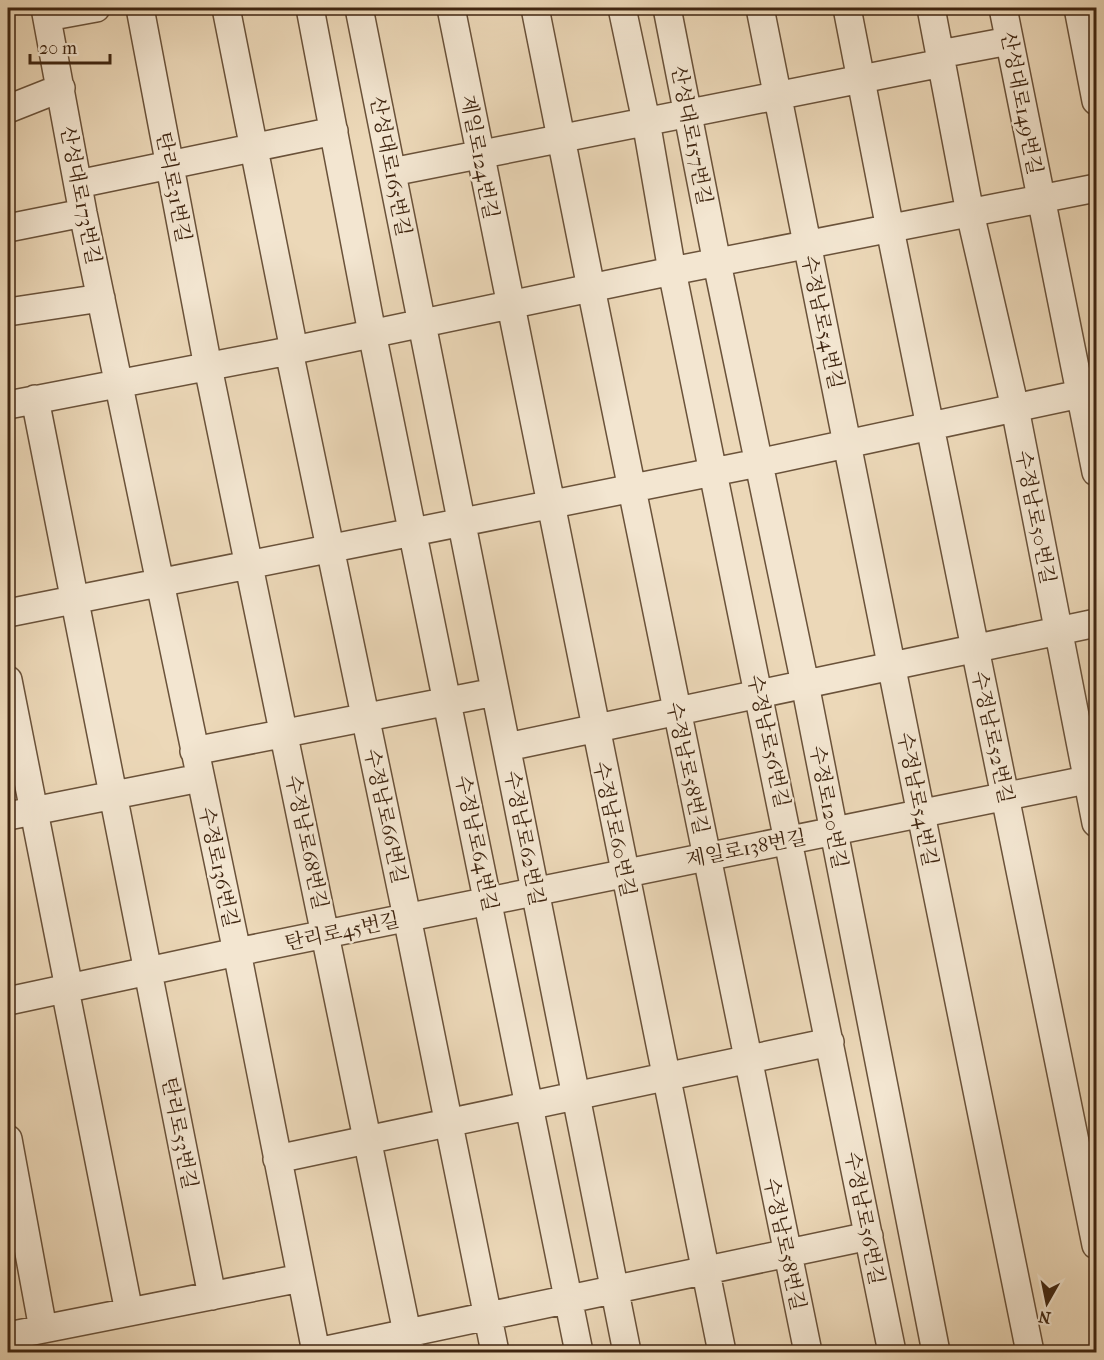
<svg xmlns="http://www.w3.org/2000/svg" width="1104" height="1360" viewBox="0 0 1104 1360" font-family="'IM FELL French Canon','Noto Serif KR',serif">
<style>
.lines{fill:none;stroke-linecap:round;stroke-linejoin:round}
.minor-casing{stroke:#6a523a;stroke-width:30}
.minor{stroke:#f3e6d1;stroke-width:27}
.labels{text-anchor:middle;stroke-width:5;stroke-linejoin:round;paint-order:stroke}
.street-label{font-size:20px;fill:#3f2510;stroke:#f3e6d1}
</style>
<rect width="100%" height="100%" fill="#ecd8b8"/>
<filter id="stains"><feTurbulence type="fractalNoise" baseFrequency=".00333" numOctaves="4"/><feColorMatrix values="0 0 0 0 .2 0 0 0 0 .09 0 0 0 0 .02 0 0 0 .5 -.17"/></filter>
<radialGradient id="worn" r=".72"><stop offset=".6" stop-color="#630" stop-opacity="0"/><stop offset="1" stop-color="#630" stop-opacity=".3"/></radialGradient>
<g class="lines">
<!-- minor casing -->
<g class="minor-casing">
<path id="minor" d="M45 8 83 213 237 952 316 1352
M140 8 208 367 411 1352
M226 8 294 350
M310 8 372 333 579 1352
M359 8 627 1352
M451 8 722 1352
M535 8 591 288 808 1352
M622 8 646 121 672 271 892 1352
M667 8 717 263 805 684 936 1352
M760 8 921 814 1030 1352
M847 8 890 229 1096 1245
M931 8 970 213 1015 408 1096 823
M1003 8 1096 472
M1078 8 1096 101
M47 17 96 8
M940 54 1009 41
M8 109 61 88
M392 172 942 63
M78 184 334 131
M8 228 83 213
M8 312 101 298
M289 351 407 917 495 1352
M35 399 212 1296
M8 405 294 350 672 271 1096 188
M8 613 758 463 1080 394
M8 680 69 988
M507 747 1096 623
M194 751 495 692
M8 816 200 778
M65 989 129 1312
M8 1001 237 952 1096 778
M8 1139 43 1329
M277 1159 830 1042
M8 1336 301 1278
M317 1352 869 1236"/>
</g>
<!-- minor -->
<use href="#minor" class="minor"/>
</g>
<g class="labels">
<!-- street labels -->
<g class="street-label">
<text transform="translate(1022 103) rotate(79)" y="7">산성대로149번길</text>
<text transform="translate(692 135) rotate(79)" y="7">산성대로157번길</text>
<text transform="translate(480 157) rotate(79)" y="7">제일로124번길</text>
<text transform="translate(391 166) rotate(79)" y="7">산성대로165번길</text>
<text transform="translate(174 187) rotate(79)" y="7">탄리로31번길</text>
<text transform="translate(81 195) rotate(79)" y="7">산성대로173번길</text>
<text transform="translate(823 322) rotate(78)" y="7">수정남로54번길</text>
<text transform="translate(1036 517) rotate(79)" y="7">수정남로50번길</text>
<text transform="translate(993 737) rotate(78)" y="7">수정남로52번길</text>
<text transform="translate(769 741) rotate(78)" y="7">수정남로56번길</text>
<text transform="translate(688 768) rotate(78)" y="7">수정남로58번길</text>
<text transform="translate(918 799) rotate(79)" y="7">수정남로54번길</text>
<text transform="translate(829 807) rotate(79)" y="7">수정로120번길</text>
<text transform="translate(386 816) rotate(78)" y="7">수정남로66번길</text>
<text transform="translate(615 829) rotate(78)" y="7">수정남로60번길</text>
<text transform="translate(525 838) rotate(79)" y="7">수정남로62번길</text>
<text transform="translate(307 842) rotate(78)" y="7">수정남로68번길</text>
<text transform="translate(477 843) rotate(78)" y="7">수정남로64번길</text>
<text transform="translate(746 848) rotate(-11)" y="7">제일로138번길</text>
<text transform="translate(219 867) rotate(78)" y="7">수정로136번길</text>
<text transform="translate(342 931) rotate(-12)" y="7">탄리로45번길</text>
<text transform="translate(180 1133) rotate(79)" y="7">탄리로53번길</text>
<text transform="translate(865 1218) rotate(79)" y="7">수정남로56번길</text>
<text transform="translate(785 1244) rotate(78)" y="7">수정남로58번길</text>
</g>
</g>
<!-- margin -->
<rect width="1104" height="1360" fill="none" stroke="#ecd8b8" stroke-width="30"/>
<rect x="9" y="9" width="1086" height="1342" fill="none" stroke="#3f2510" stroke-width="3"/>
<rect x="15" y="15" width="1074" height="1330" fill="none" stroke="#3f2510" stroke-width="1.5"/>
<!-- north arrow -->
<g transform="translate(1047 1303) rotate(189)" stroke="#f3e6d1" stroke-width="4.5" paint-order="stroke">
<path d="M0-4.5L10 22L0 15L-10 22Z" fill="#3f2510"/>
<text y="-9" font-size="16" font-weight="bold" text-anchor="middle" fill="#3f2510">N</text>
</g>
<!-- scale -->
<path d="M30 54v9h80v-9" fill="none" stroke="#3f2510" stroke-width="3"/>
<text x="39" y="54" font-size="18" fill="#3f2510" stroke="#f3e6d1" stroke-width="4.5" paint-order="stroke">20 m</text>
<rect width="100%" height="100%" filter="url(#stains)"/>
<rect width="100%" height="100%" fill="url(#worn)"/>
</svg>
